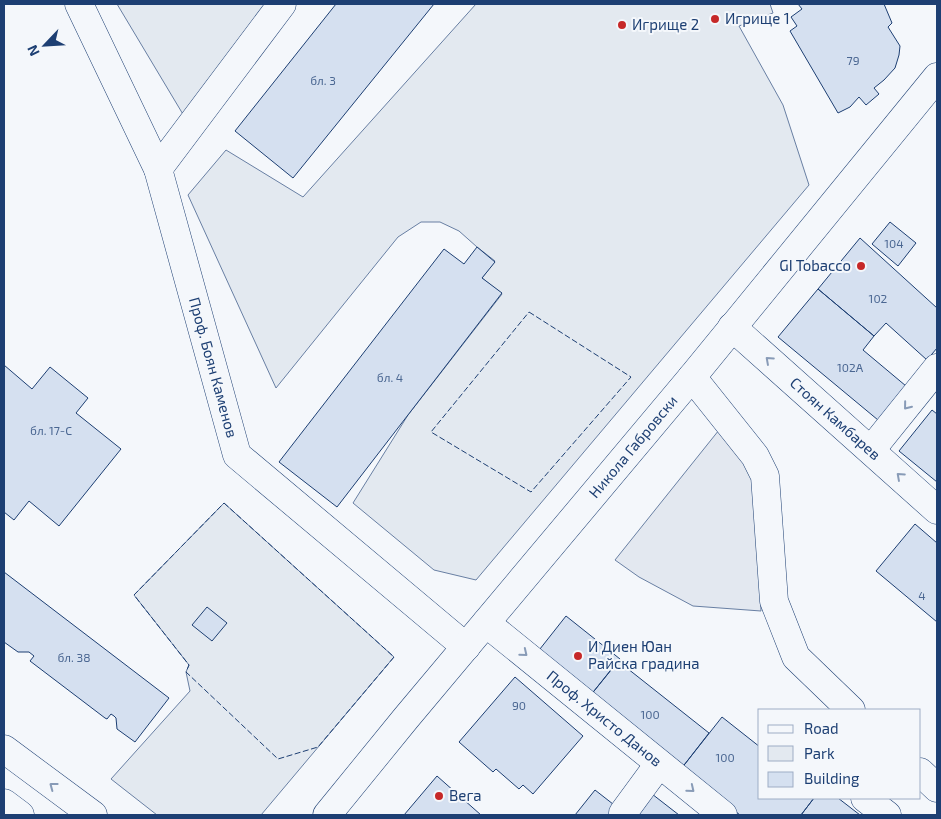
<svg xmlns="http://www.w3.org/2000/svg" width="941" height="819" viewBox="0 0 941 819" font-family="'Exo 2',sans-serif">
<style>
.green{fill:#e3e9f0;stroke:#687fa3}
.parking{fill:#e3e8f0;stroke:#687fa3}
.building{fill:#d5e0f0;stroke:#1d3f73}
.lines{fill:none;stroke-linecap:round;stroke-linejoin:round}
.minor-casing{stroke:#1d3f73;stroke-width:29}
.major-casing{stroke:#1d3f73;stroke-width:29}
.minor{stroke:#f4f7fb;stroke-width:28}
.major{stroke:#f4f7fb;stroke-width:28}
.fence{stroke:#1d3f73;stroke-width:1;stroke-dasharray:6 2.5;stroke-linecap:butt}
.oneway{stroke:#889bb7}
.poi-dot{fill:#c62828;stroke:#f4f7fb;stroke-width:2}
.labels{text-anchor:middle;stroke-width:4;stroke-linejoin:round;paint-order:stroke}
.number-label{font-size:12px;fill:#4b6792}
.poi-label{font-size:15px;fill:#1d3f73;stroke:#f4f7fb;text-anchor:start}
.street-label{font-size:15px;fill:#1d3f73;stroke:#f4f7fb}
</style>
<rect width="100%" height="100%" fill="#f4f7fb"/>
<!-- green -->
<path class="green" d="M117 4H282L190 126Z
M476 4H770L773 13 739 26 783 105 809 185 476 580 434 570 353 503 408 415 502 294 482 278 495 261 477 247 459 231 440 222H421L398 237 276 388 188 195 226 150 303 197Z
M224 503 394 657 261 815H157L111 779 190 691 186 672 189 665 134 595Z"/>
<!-- parking -->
<path class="parking" d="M727 420 755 456 761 611 693 606 639 577 615 560Z"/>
<!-- building -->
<path class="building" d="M336 4H434L293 178 235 131Z
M798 4H884L892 23 888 27 900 46 899 55 895 68 884 80 874 88 879 94 866 105 859 97 850 107 838 113 790 31 797 26 791 17 802 9Z
M890 222 916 243 898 266 872 244Z
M860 238 937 308V348L927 360 886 323 874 336 818 289Z
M477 247 495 262 482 278 502 293 337 507 279 462 444 249 464 264Z
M818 289 874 336 863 350 906 386 878 420 778 337Z
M4 365 32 389 50 367 88 398 76 413 121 449 59 526 29 501 14 520 4 512Z
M932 410 937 414V482L899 451Z
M915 524 937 543V622L876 571Z
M4 572 169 698 135 742 117 729 116 718 114 716 111 714 107 719 105 718 30 661 34 656 29 652H18L4 642Z
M207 607 227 623 212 641 192 625Z
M566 616 620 659 590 696 536 654Z
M618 661 709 733 681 769 590 696Z
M515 677 583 736 533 794 523 785 519 789 496 769 493 772 459 742Z
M722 717 760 747V798H814L801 815H740L681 769Z
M437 776 481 815H404Z
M595 790 627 815H575Z
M652 794 679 815H637Z
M814 798H838L860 815H801Z"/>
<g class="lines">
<!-- minor casing -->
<g class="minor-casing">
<g id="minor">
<path id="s1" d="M79 4 158 169 237 455 466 647"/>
<path d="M158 169 282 4"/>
<path id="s2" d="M732 327 937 510"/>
<path d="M692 377 755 456 765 476 774 601 796 657 851 710"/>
<path d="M871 450 937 368"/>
<path id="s3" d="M486 623 723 815"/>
<path d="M920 772 937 788"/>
<path d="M865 798 887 815"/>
<path d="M623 813 659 764"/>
<path id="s4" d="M327 815 406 718 692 377 937 77"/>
</g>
</g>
<!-- major casing -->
<g class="major-casing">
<path id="major" d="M4 749 93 815
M4 803 20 815"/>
</g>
<!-- minor -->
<use href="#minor" class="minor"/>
<!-- major -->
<use href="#major" class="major"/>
<!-- fence -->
<path class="fence" d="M529 312 631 377 531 492 431 432Z
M224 503 394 657 318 747 278 759 186 672 189 665 134 595Z"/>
</g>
<!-- one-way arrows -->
<defs><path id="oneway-chevron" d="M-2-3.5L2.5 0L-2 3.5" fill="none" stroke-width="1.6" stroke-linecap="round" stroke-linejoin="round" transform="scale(1.25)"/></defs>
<g class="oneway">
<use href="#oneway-chevron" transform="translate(769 360) rotate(-138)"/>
<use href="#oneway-chevron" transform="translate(907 406) rotate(129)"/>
<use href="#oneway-chevron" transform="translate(900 476) rotate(-138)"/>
<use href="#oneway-chevron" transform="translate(524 653) rotate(39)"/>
<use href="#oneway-chevron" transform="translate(53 786) rotate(-143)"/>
<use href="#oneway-chevron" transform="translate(691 789) rotate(39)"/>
</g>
<!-- markers -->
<g class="poi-dot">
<circle cx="715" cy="19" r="5"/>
<circle cx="622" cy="25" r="5"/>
<circle cx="861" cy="266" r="5"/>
<circle cx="578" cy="656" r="5"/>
<circle cx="439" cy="796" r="5"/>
</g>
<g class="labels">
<!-- number labels -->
<g class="number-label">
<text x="853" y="65">79</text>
<text x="323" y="85">бл. 3</text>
<text x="894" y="248">104</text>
<text x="878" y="303">102</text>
<text x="850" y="372">102А</text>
<text x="390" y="382">бл. 4</text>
<text x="51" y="435">бл. 17-С</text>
<text x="922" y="600">4</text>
<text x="74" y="662">бл. 38</text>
<text x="519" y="710">90</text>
<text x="650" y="719">100</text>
<text x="725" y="762">100</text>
</g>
<!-- poi labels -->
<g class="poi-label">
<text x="725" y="24">Игрище 1</text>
<text x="632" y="30">Игрище 2</text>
<text x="851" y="271" text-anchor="end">GI Tobacco</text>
<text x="588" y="652">И Диен Юан<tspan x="588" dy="17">Райска градина</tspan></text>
<text x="449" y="801">Вега</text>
</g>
<!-- street labels -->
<g class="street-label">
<text dy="5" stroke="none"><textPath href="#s1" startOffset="389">Проф. Боян Каменов</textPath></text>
<text dy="5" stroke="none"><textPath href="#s2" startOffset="138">Стоян Камбарев</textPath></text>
<text dy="5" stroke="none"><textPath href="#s4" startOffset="479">Никола Габровски</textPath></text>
<text dy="5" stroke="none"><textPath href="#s3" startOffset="152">Проф. Христо Данов</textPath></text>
</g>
</g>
<!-- border -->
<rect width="941" height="819" fill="none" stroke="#1d3f73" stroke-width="10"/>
<!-- legend -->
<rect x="758" y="709" width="162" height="90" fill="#f4f7fb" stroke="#9eadc5"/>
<rect x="768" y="725" width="25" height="8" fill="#f4f7fb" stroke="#9eadc5"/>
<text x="804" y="734" font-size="15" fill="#1d3f73">Road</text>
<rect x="768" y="746" width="25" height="15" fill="#e3e9f0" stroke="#9eadc5"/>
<text x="804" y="759" font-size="15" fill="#1d3f73">Park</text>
<rect x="768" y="772" width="25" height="15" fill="#d5e0f0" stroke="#9eadc5"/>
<text x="804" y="784" font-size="15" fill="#1d3f73">Building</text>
<!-- north arrow -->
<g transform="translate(45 45) rotate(245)" stroke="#f4f7fb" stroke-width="4" paint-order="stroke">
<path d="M0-4L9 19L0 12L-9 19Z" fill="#1d3f73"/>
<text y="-8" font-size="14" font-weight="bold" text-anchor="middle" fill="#1d3f73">N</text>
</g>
</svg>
